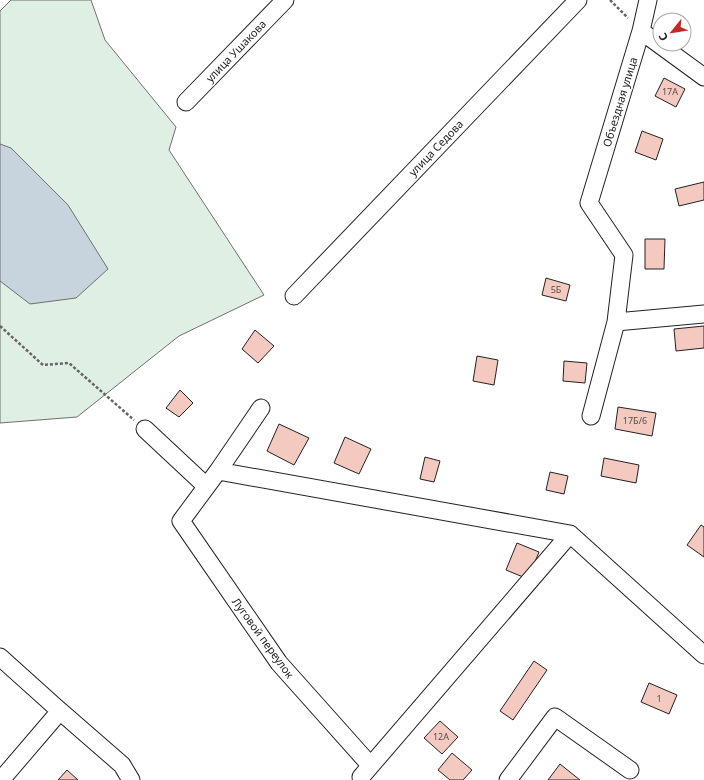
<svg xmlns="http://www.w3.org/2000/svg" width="704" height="780" viewBox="0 0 704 780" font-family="'Noto Sans',sans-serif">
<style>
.green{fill:#e0efe3;stroke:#6f6f6f}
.water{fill:#c7d3dd;stroke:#6f6f6f}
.building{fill:#f3c9c0;stroke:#222}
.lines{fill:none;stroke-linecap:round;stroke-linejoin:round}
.minor-casing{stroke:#222;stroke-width:19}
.path{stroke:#646464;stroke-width:2.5;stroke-dasharray:3 2;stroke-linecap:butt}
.minor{stroke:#fff;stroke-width:17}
.labels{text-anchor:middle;stroke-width:3;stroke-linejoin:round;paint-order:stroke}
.number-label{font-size:9px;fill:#564c4a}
.street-label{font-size:11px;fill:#222;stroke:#fff}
</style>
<rect width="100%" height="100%" fill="#fff"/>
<!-- green -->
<path class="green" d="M11 0H91L105 40 176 127 169 150 264 295 179 336 77 417 0 423V11Z"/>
<!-- water -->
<path class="water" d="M0 144 11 148 68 205 108 269 76 298 30 304 0 281Z"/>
<!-- building -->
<path class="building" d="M664 78 685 89 676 107 655 96Z
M642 131 663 139 656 160 635 152Z
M704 182V200L679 206 675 189Z
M645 239H665L664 269H645Z
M546 278 570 285 566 301 542 295Z
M704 326V348L676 351 674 329Z
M255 330 274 346 258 363 242 349Z
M477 356 498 360 494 385 473 381Z
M564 361 587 363 585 383 563 381Z
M180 390 193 403 179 417 166 408Z
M618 407 656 413 652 436 615 429Z
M279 424 309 438 294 465 267 451Z
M345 437 371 449 359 474 334 463Z
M425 457 440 461 434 482 420 479Z
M604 458 639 465 636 483 601 476Z
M550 472 568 476 564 494 546 490Z
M701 525 704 527V557L687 545Z
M517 543 539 552 528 579 506 570Z
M534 661 547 670 513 720 500 711Z
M649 683 677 695 669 714 641 702Z
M440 721 458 737 442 754 424 738Z
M452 753 472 770 463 780H450L438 770Z
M560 764 580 780H548Z
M67 770 78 780H58Z"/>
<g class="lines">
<!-- minor casing -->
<g class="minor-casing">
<path id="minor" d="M641 31 704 77
M186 102 285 0
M294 296 578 0
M616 322 704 314
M591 416 616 322 624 255 589 203 641 31 648 0
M145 429 206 486
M218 471 261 408
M0 657 60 711
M370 765 279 663 181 521 218 471 570 534 704 655
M361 777 570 534
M1 780 60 711 122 765 131 780
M508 780 555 717 630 770"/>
</g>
<!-- path -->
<path class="path" d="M610 0 628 18
M0 326 43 365 69 363 134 420"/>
<!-- minor -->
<use href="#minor" class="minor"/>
</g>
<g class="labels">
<!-- number labels -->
<g class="number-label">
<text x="670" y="95">17А</text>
<text x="556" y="293">5Б</text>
<text x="635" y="424">17Б/6</text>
<text x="659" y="702">1</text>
<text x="441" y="740">12А</text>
</g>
<!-- street labels -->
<g class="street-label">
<text transform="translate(236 51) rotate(-46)" y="4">улица Ушакова</text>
<text transform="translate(620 102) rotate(-73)" y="4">Объездная улица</text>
<text transform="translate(436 148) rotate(-46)" y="4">улица Седова</text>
<text transform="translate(263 638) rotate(54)" y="4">Луговой переулок</text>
</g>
</g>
<!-- north arrow -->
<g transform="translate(672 32) rotate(240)"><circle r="19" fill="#ffffff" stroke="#a7a7a7"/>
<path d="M0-3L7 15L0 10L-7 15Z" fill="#c62828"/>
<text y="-6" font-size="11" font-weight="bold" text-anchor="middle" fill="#222222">С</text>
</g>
</svg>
